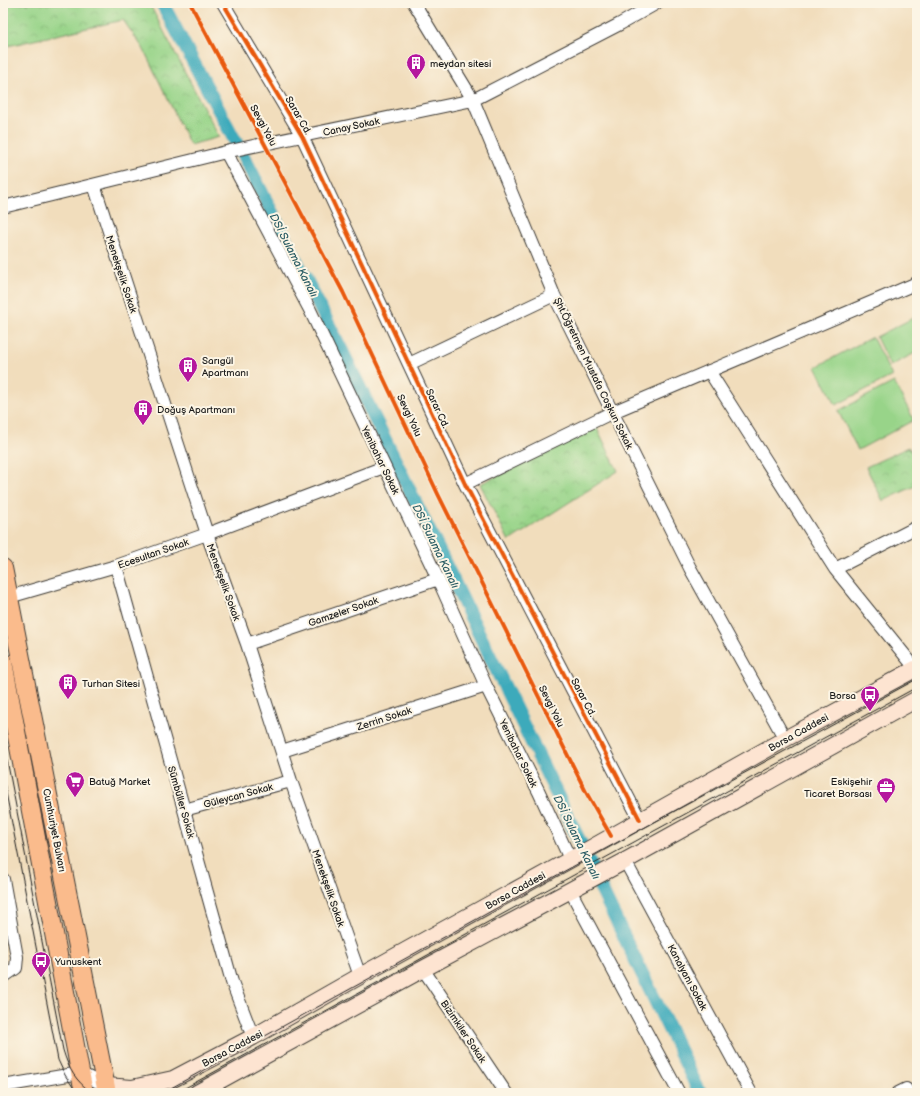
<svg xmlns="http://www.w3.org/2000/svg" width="920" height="1096" viewBox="0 0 920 1096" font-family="'Balsamiq Sans',sans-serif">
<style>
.grass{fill:#98d489;stroke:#5a7852}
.park{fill:url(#park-crowns);stroke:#5a7852}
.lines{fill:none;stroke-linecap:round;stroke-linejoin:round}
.canal{stroke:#3caabb;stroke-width:14}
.minor-casing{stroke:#3c3934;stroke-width:14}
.secondary-casing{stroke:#3c3934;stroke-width:18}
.primary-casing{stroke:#3c3934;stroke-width:20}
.minor{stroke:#fff;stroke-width:12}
.secondary{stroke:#fde4d1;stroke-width:16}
.primary{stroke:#fabb8c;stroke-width:18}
.tram{stroke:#1c1c1c;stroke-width:1}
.cycleway-casing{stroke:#fcf5e5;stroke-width:6}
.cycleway{stroke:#e8590c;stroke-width:4}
.labels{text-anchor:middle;stroke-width:4;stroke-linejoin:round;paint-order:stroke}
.poi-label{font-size:10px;fill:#1c1c1c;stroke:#fcf5e5;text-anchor:start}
.street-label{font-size:10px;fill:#1c1c1c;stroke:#fcf5e5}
.water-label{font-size:11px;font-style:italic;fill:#2a5c64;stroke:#fcf5e5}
</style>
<defs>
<pattern id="park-crowns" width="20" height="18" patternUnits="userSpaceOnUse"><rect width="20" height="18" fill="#98d489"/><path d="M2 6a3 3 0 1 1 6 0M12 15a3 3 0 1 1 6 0" fill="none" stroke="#82b576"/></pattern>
</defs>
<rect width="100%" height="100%" fill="#fcf5e5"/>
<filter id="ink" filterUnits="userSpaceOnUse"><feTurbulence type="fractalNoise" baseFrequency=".025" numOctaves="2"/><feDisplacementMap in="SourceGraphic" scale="8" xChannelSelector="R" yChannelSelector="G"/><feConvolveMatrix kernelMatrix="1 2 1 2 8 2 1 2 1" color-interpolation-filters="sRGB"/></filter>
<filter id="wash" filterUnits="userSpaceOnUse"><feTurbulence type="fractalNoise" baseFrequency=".012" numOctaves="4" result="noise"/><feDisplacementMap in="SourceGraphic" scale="16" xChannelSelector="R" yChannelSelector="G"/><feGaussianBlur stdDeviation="0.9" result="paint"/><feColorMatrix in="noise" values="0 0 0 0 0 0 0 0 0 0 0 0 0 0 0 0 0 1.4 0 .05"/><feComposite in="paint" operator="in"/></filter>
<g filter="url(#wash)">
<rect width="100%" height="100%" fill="#f1ddbc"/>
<!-- grass -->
<path class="grass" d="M917 316V352L890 366 876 337Z
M872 337 892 376 836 405 816 367Z
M894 382 914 420 858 450 838 411Z"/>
<!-- park -->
<path class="park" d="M3 3H149L219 137 190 145 143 48 123 20 3 47Z
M597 428 618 471 509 541 480 484Z
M909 447 917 464V485L883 501 866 467Z"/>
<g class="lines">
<!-- canal -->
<path class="canal" d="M162 3 249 167 342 351 579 840 602 891 700 1093"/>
</g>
</g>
<g filter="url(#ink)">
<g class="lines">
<!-- minor casing -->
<g class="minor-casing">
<path id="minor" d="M223 3 302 136 465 484 640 820
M414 3 473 100 554 295 690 568 785 739
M226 152 310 310 438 579 486 686 539 792 570 859
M94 185 207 534 247 644 291 781 360 976
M3 207 230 151 473 100 620 24 657 3
M409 364 554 295
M709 371 835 569 916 669
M465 484 613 412 917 283
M116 566 232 982 253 1037
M835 569 917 527
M9 597 116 566 207 534 384 467
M247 644 438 579
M282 751 486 686
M184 810 291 781
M625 861 751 1093
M3 879 17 957 16 968 3 977
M570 890 679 1093
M423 969 506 1093
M3 1086 80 1073 106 1086
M898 1093 906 1089 908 1093"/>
</g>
<!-- secondary casing -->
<g class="secondary-casing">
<path id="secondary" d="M106 1086 132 1088 173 1079 253 1037 360 976 575 857 785 739 917 668
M197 1093 423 969 625 861 917 699"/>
</g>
<!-- primary casing -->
<g class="primary-casing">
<path id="primary" d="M3 568 107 1093
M3 662 84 1093"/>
</g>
<!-- minor -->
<use href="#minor" class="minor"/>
<!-- secondary -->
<use href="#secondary" class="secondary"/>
<!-- primary -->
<use href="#primary" class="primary"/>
<!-- tram -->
<path class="tram" d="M3 739 63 1050C69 1070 75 1080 92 1093
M3 777 58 1060 65 1075 77 1093
M162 1093 495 909 917 679
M176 1093 917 687"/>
<!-- cycleway casing -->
<g class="cycleway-casing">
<path id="cycleway" d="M190 3 343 292 438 494 587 794 611 836
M223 3 302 136 465 484 640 820"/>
</g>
<!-- cycleway -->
<use href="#cycleway" class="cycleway"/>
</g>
</g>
<!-- icons -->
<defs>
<g id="building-pin" transform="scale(1)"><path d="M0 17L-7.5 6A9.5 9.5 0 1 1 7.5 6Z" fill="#b5179e" stroke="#fcf5e5"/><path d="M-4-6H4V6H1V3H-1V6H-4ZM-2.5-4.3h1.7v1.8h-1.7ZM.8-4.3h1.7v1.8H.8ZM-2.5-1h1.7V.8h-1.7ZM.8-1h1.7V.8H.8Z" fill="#fff"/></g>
<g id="bus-pin" transform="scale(1)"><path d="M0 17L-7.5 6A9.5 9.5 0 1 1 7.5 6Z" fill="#b5179e" stroke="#fcf5e5"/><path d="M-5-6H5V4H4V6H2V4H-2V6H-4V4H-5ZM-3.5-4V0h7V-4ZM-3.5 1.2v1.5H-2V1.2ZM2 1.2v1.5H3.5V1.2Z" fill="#fff"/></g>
<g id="supermarket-pin" transform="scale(1)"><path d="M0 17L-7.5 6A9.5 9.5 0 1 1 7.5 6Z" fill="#b5179e" stroke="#fcf5e5"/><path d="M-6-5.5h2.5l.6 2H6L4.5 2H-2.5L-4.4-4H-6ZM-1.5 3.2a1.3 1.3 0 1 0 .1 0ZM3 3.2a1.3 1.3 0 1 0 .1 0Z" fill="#fff"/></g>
<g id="office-pin" transform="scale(1)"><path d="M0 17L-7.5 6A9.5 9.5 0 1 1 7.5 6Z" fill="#b5179e" stroke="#fcf5e5"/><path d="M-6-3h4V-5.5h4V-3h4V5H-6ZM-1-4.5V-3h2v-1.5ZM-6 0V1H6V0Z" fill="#fff"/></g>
</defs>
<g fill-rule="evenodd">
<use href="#building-pin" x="416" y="63"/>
<use href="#building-pin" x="188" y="366"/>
<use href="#building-pin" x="143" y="409"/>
<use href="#building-pin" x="68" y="683"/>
<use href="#bus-pin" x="870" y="695"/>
<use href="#supermarket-pin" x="75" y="781"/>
<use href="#office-pin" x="886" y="787"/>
<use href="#bus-pin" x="41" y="961"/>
</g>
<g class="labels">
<!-- poi labels -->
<g class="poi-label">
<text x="430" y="67">meydan sitesi</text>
<text x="202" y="364">Sarıgül<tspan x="202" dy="12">Apartmanı</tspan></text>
<text x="157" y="413">Doğuş Apartmanı</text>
<text x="82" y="687">Turhan Sitesi</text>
<text x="856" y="699" text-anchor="end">Borsa</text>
<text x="89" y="785">Batuğ Market</text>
<text x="872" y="785" text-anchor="end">Eskişehir<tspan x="872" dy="12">Ticaret Borsası</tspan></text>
<text x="55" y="965">Yunuskent</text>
</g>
<!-- street labels -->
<g class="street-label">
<text transform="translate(299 115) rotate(60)" y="4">Sarar Cd.</text>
<text transform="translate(264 125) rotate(62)" y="4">Sevgi Yolu</text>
<text transform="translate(351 126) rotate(-12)" y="4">Canay Sokak</text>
<text transform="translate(122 274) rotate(72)" y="4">Menekşelik Sokak</text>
<text transform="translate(594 373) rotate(64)" y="4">Şht.Öğretmen Mustafa Coşkun Sokak</text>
<text transform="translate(438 408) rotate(65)" y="4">Sarar Cd.</text>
<text transform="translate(410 415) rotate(65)" y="4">Sevgi Yolu</text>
<text transform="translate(381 460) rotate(64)" y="4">Yenibahar Sokak</text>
<text transform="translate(153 553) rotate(-19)" y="4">Ecesultan Sokak</text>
<text transform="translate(224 582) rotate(70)" y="4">Menekşelik Sokak</text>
<text transform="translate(343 611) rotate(-19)" y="4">Gamzeler Sokak</text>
<text transform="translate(584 697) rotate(62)" y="4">Sarar Cd.</text>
<text transform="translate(552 706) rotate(64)" y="4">Sevgi Yolu</text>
<text transform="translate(384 718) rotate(-18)" y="4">Zerrin Sokak</text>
<text transform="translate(798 732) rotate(-29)" y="4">Borsa Caddesi</text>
<text transform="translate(519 753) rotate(64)" y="4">Yenibahar Sokak</text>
<text transform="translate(238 795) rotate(-15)" y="4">Güleycan Sokak</text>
<text transform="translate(182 802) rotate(74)" y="4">Sümbüller Sokak</text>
<text transform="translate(55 830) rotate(79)" y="4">Cumhuriyet Bulvarı</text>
<text transform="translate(329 888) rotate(71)" y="4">Menekşelik Sokak</text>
<text transform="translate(515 890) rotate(-29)" y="4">Borsa Caddesi</text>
<text transform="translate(688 977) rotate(62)" y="4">Kanalyanı Sokak</text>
<text transform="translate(464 1031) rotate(56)" y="4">Bizimkiler Sokak</text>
<text transform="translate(232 1048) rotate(-28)" y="4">Borsa Caddesi</text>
</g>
<!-- water labels -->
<g class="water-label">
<text transform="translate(294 255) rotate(63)" y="4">DSİ Sulama Kanalı</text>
<text transform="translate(436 546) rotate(64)" y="4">DSİ Sulama Kanalı</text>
<text transform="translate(577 837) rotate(64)" y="4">DSİ Sulama Kanalı</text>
</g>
</g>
<!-- margin -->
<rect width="920" height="1096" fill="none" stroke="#fcf5e5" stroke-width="16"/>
</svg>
